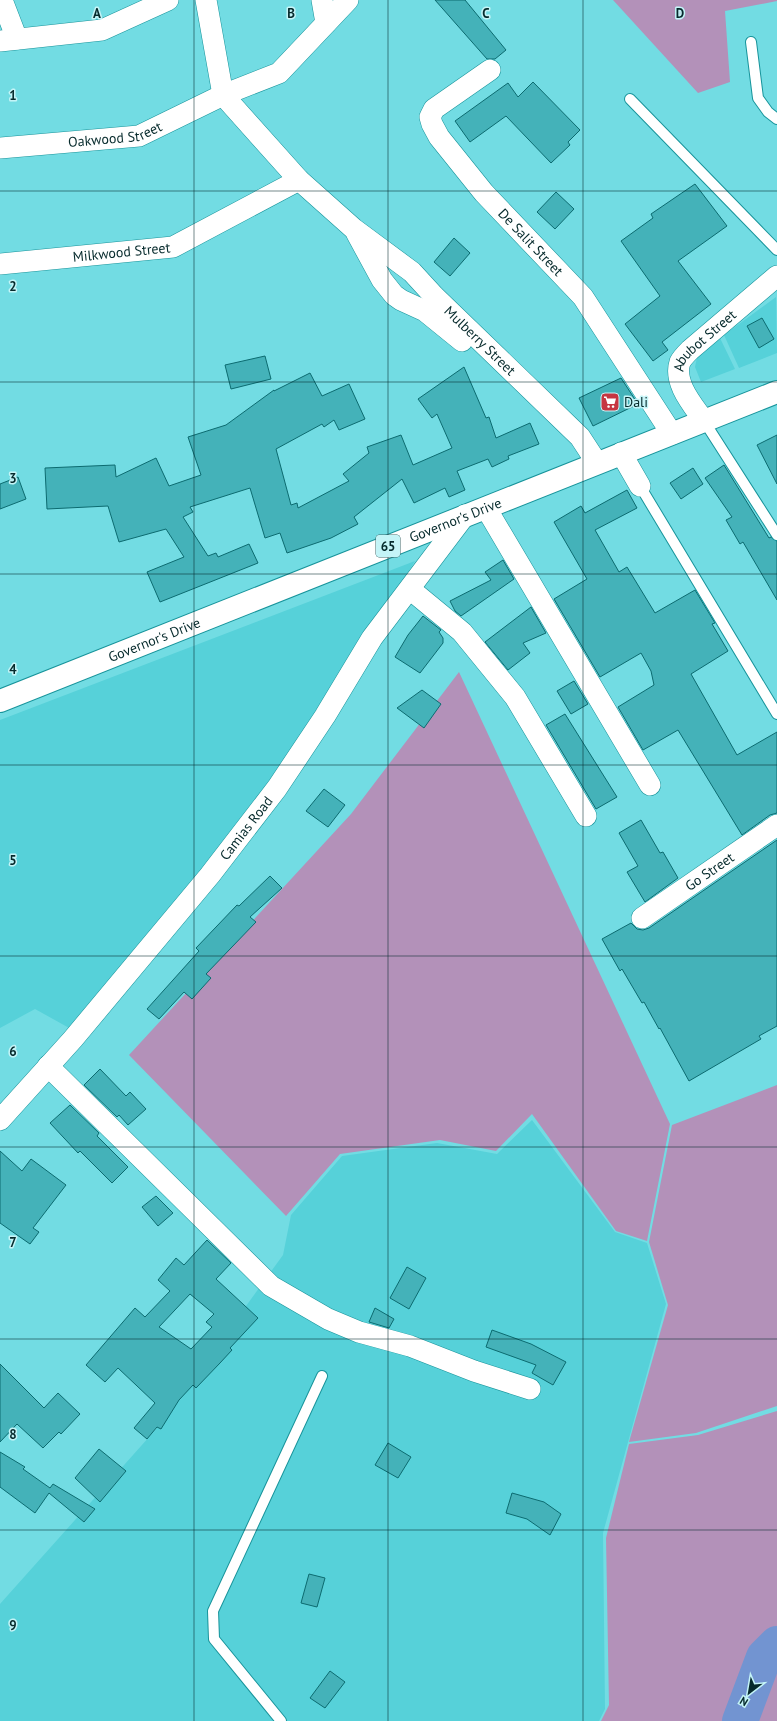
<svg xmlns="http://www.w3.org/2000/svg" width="777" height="1721" viewBox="0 0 777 1721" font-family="'PT Sans',sans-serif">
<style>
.built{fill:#56d1d9}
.green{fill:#b391b9}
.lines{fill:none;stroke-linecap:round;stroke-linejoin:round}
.river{stroke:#7294d1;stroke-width:36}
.building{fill:#44b2b9;stroke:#0c6b70;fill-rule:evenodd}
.service-casing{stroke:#18949b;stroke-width:12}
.minor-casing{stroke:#18949b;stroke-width:22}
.trunk-casing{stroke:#18949b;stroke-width:24}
.service{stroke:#fff;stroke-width:10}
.minor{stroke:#fff;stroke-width:21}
.trunk{stroke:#fff;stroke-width:22}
.grid{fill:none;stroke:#062a2c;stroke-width:1;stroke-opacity:0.55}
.labels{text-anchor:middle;stroke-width:3;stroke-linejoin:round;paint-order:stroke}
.shield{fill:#c4f4f7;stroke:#3f6769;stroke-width:1}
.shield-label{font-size:13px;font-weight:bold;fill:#062a2c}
.street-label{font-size:14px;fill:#062a2c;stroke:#c4f4f7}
.poi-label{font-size:14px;fill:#062a2c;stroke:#c4f4f7;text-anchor:start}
.grid-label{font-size:13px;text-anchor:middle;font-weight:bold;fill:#062a2c;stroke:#c4f4f7;stroke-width:3;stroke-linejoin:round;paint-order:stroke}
</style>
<rect width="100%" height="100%" fill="#72dce3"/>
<!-- built -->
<path class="built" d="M776 297 777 353 739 368 724 335Z
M720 338 735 369 701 382 695 367 697 357Z
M415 561 276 781 71 1029 35 1009 0 1028V720Z
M532 1120 615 1232 647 1243 666 1304 603 1533 605 1709 599 1721H0V1604L158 1427 283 1255 291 1215 342 1156 437 1143 497 1154Z"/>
<!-- green -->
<path class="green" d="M613 0H777V1L725 11 730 82 698 93Z
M459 672 670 1124 647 1241 616 1231 532 1114 496 1151 440 1140 340 1154 286 1216 129 1055 351 814Z
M777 1085V1406L696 1433 629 1442 668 1305 649 1242 672 1125Z
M777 1411V1721H601L609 1705 606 1538 629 1444 698 1435Z"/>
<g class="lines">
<!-- river -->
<path class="river" d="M740 1721 764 1657 777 1644"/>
</g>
<!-- building -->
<path class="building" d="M435 0H465L506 50 495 59H487Z
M533 82 580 130 568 142 570 145 551 163 506 116 470 142 455 121 508 83 518 97Z
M695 184 727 226 678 261 711 304 662 342 668 350 653 361 625 324 660 296 621 241 653 218 651 214Z
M556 192 574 209 555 229 537 212Z
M454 238 470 253 450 276 434 262Z
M762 318 774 339 759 348 747 326Z
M265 356 271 379 231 389 225 365Z
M464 367 486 418 489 417 496 438 530 423 539 444 508 456 509 459 492 467 488 459 457 471 465 490 449 497 445 488 414 503 402 479 354 517 358 524 331 538 287 553 280 533 265 538 250 488 190 507 193 512 183 517 208 556 216 553 218 557 249 544 258 563 160 602 147 572 184 557 166 529 119 542 108 506 47 509 45 468 115 465 116 477 156 458 169 486 201 475 188 437 226 425 274 390V391L310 373 322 396 349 384 365 419 339 430 334 420 324 427 322 424 276 449 291 505 297 503 298 508 349 481 343 474 369 453 367 447 401 435 413 465 452 448 437 414 432 418 418 399Z
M621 378 638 404 593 426 579 398Z
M777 435V484L757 445Z
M724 465 769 538 771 537 777 541V600L743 542 740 544 726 520 732 517 705 478Z
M693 468 703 484 681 499 670 483Z
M18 477 26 499 0 509V484Z
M627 490 637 508 595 530 619 572 627 567 655 613 695 590 715 623 712 624 728 651 691 674 737 755 777 732V813L770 815 742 835 678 730 643 750 618 707 654 685 651 671 641 653 600 677 554 599 587 579 554 522 581 506 585 513Z
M503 560 514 579 461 616 455 611 450 601 491 580 485 572Z
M531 607 546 633 523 643 530 653 508 670 485 642Z
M423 616 441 630 439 632 443 638V643L420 673 395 657 408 635Z
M574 681 588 704 571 714 557 691Z
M422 690 441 704 424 728 397 708Z
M565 714 617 797 596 809 546 725Z
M324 789 345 805 328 827 306 811Z
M641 820 660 853 663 852 678 878 645 902 627 872 638 866 619 833Z
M777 840V1026L759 1036 761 1039 689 1081 660 1028 659 1029 644 1002 642 1003 622 969 620 971 602 939 631 923 637 929 643 930 649 928Z
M270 876 282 888 250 917 256 922 206 974 211 978 192 999 184 992 159 1019 147 1009 199 951 196 948 237 905 239 906Z
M100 1069 126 1096 130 1092 146 1109 128 1125 119 1115 117 1117 84 1085Z
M70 1105 99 1133 97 1136 128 1167 112 1183 80 1151 78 1153 50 1123Z
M0 1151 22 1171 31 1159 66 1185 33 1228 39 1232 30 1244 0 1223Z
M156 1196 173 1213 158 1226 142 1207Z
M207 1240 231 1263 216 1279 258 1318 230 1348 232 1350 220 1363 196 1388 193 1385 179 1400 161 1429 157 1427 147 1439 134 1428 155 1403 118 1368 105 1382 86 1365 135 1308 145 1317 170 1291 158 1280 176 1258 184 1265ZM190 1294 214 1314 206 1322 212 1327 191 1349 159 1327Z
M407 1267 426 1278 409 1309 390 1298Z
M375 1308 394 1319 389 1328 369 1322Z
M492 1330 531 1344 566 1362 553 1385 532 1373 536 1365 486 1347Z
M0 1364 44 1408 58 1393 80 1414 61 1434 59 1432 43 1448 17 1424 0 1442Z
M388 1443 411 1457 398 1478 375 1465Z
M99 1449 126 1471 100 1502 75 1478Z
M0 1452 25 1467 23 1469 50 1488 53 1484 95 1509 84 1522 49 1493 35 1513 0 1487Z
M512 1493 544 1502 561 1514 550 1535 527 1519 506 1513Z
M309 1574 325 1578 317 1607 301 1603Z
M330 1671 345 1682 325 1708 310 1698Z"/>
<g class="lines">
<!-- service casing -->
<g class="service-casing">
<path id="service" d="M751 42 758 98 768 112 777 119
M630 99 777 250
M704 421 777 535
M640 486 777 714
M281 1721 214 1639 213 1611 322 1376"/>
</g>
<!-- minor casing -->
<g class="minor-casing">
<g id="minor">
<path d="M2 0 17 39"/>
<path id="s1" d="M206 0 223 95 299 180 354 229 412 272 434 296 580 437 597 463"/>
<path d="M322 0 326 23"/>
<path d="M0 41 102 30 168 0"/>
<path id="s2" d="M490 70 434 109 430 117 432 124 439 137 484 193 583 297 672 434"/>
<path id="s3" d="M0 148 139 136 223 95 279 73 348 0"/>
<path d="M357 234 382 280 394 295 401 300 425 311 462 341"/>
<path id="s4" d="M0 264 173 247 299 180"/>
<path id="s5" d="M704 421C693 405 673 383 680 362 682 358 687 353 690 350L777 276"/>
<path d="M621 453 640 486"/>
<path d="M486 508 650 785"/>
<path d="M411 590 462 632 515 697 586 816"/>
<path id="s6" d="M642 918 777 825"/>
<path d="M48 1066 271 1286 328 1319 359 1332 410 1346 474 1371 530 1389"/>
<path id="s7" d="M0 1120 73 1039 210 875 277 788 325 716 372 638 465 515"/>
</g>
</g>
<!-- trunk casing -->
<g class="trunk-casing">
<g id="trunk">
<path id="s8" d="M0 701 777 392"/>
</g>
</g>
<!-- service -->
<use href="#service" class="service"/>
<!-- minor -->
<use href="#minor" class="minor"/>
<!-- trunk -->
<use href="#trunk" class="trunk"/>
</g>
<!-- grid -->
<path class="grid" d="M194 0V1721M388 0V1721M583 0V1721M0 191H777M0 382H777M0 574H777M0 765H777M0 956H777M0 1147H777M0 1339H777M0 1530H777"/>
<!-- icons -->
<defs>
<g id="supermarket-square" transform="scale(1)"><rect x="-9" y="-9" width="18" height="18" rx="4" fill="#c63641" stroke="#c4f4f7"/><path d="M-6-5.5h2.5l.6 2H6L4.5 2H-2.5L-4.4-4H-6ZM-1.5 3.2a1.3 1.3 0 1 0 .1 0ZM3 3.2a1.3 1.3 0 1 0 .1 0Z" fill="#fff"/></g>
</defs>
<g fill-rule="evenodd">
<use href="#supermarket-square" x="610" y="402"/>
</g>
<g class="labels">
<!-- shield labels -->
<rect class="shield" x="376" y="535" width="24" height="22" rx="3"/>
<g class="shield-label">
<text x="388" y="551">65</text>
</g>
<!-- street labels -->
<g class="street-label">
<text dy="5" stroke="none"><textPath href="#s3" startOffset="116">Oakwood Street</textPath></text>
<text dy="5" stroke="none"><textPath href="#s2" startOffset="239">De Salit Street</textPath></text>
<text dy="5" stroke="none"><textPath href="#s4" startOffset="122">Milkwood Street</textPath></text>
<text dy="5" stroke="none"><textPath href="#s1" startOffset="453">Mulberry Street</textPath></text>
<text dy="5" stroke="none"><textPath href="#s5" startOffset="98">Abubot Street</textPath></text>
<text dy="5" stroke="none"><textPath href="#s8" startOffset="490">Governor's Drive</textPath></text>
<text dy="5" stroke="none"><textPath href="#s8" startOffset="166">Governor's Drive</textPath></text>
<text dy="5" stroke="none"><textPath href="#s7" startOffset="382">Camias Road</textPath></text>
<text dy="5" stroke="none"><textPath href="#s6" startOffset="82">Go Street</textPath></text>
</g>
<!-- poi labels -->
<g class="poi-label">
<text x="624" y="407">Dali</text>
</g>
</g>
<g class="grid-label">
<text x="97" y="18">A</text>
<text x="291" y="18">B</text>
<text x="486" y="18">C</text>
<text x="680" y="18">D</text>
<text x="13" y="100">1</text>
<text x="13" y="291">2</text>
<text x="13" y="483">3</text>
<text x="13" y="674">4</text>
<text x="13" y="865">5</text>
<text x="13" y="1056">6</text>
<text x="13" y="1247">7</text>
<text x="13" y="1439">8</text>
<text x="13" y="1630">9</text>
</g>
<!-- north arrow -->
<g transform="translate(749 1693) rotate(211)" stroke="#c4f4f7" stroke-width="3" paint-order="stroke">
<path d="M0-3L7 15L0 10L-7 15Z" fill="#062a2c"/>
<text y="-6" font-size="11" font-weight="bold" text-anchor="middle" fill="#062a2c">N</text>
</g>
</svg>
